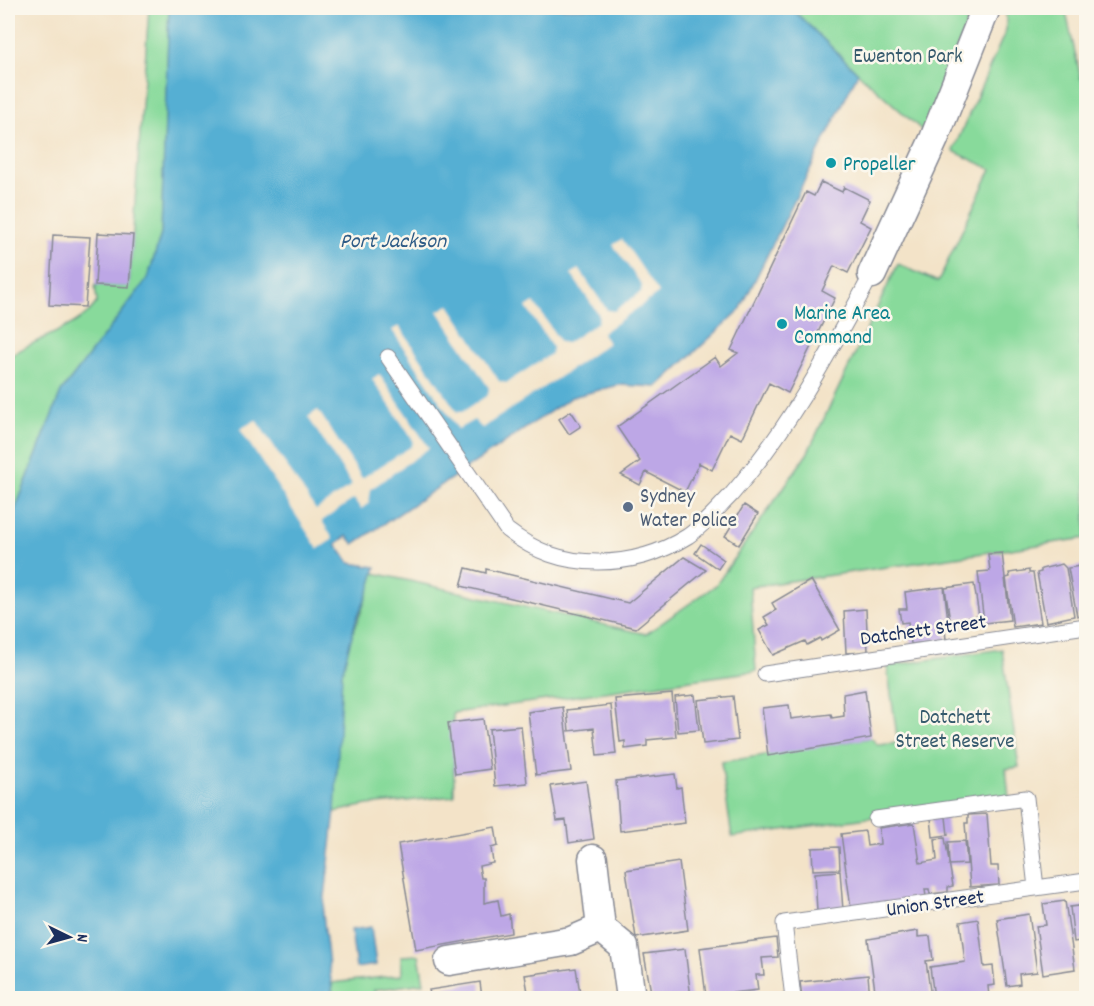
<svg xmlns="http://www.w3.org/2000/svg" width="1094" height="1006" viewBox="0 0 1094 1006" font-family="Dekko,sans-serif">
<style>
.green{fill:#88da9b;stroke:#52847c;stroke-width:1.5}
.water{fill:#55afd3;stroke:#386f98;stroke-width:1.5}
.pier{fill:#f3e3c8}
.building{fill:#bda7e6}
.lines{fill:none;stroke-linecap:round;stroke-linejoin:round}
.service-casing{stroke:#878993;stroke-width:17}
.minor-casing{stroke:#878993;stroke-width:31}
.service{stroke:#fff;stroke-width:15}
.minor{stroke:#fff;stroke-width:28}
.culture-dot{fill:#0f9aa8;stroke:#fbf7ec;stroke-width:2}
.service-dot{fill:#5c6f8a;stroke:#fbf7ec;stroke-width:2}
.labels{text-anchor:middle;stroke-width:5;stroke-linejoin:round;paint-order:stroke}
.park-label{font-size:21px;fill:#365a6d;stroke:#fbf7ec}
.culture-label{font-size:21px;fill:#0d838f;stroke:#fbf7ec;text-anchor:start}
.service-label{font-size:21px;fill:#4e5e75;stroke:#fbf7ec;text-anchor:start}
.street-label{font-size:21px;fill:#1b2f5e;stroke:#fbf7ec}
.water-label{font-size:22px;font-style:italic;fill:#2f5c87;stroke:#fbf7ec}
</style>
<rect width="100%" height="100%" fill="#fbf7ec"/>
<filter id="ink" filterUnits="userSpaceOnUse"><feTurbulence type="fractalNoise" baseFrequency=".0167" numOctaves="2"/><feDisplacementMap in="SourceGraphic" scale="12" xChannelSelector="R" yChannelSelector="G"/><feConvolveMatrix kernelMatrix="1 2 1 2 8 2 1 2 1" color-interpolation-filters="sRGB"/></filter>
<filter id="wash" filterUnits="userSpaceOnUse"><feTurbulence type="fractalNoise" baseFrequency=".008" numOctaves="4" result="noise"/><feDisplacementMap in="SourceGraphic" scale="24" xChannelSelector="R" yChannelSelector="G"/><feGaussianBlur stdDeviation="1.35" result="paint"/><feColorMatrix in="noise" values="0 0 0 0 0 0 0 0 0 0 0 0 0 0 0 0 0 1.4 0 .05"/><feComposite in="paint" operator="in"/></filter>
<g filter="url(#wash)">
<rect width="100%" height="100%" fill="#f3e3c8"/>
<!-- green -->
<path class="green" d="M149 8H169L161 234 148 278 61 392 8 528V353L14 354C40 336 80 328 97 302L95 285 129 286Z
M791 8H973L924 132 858 73Z
M1006 8H1065L1081 79 1086 80V284L1079 346H1086V538L750 587 756 671 453 713 454 796 367 805 335 812C337 766 335 718 342 673 347 638 366 607 374 573L646 634 716 585 807 454 898 264 938 282 991 169 953 151 1006 30Z
M1002 649 1019 767 1006 769 1009 798 732 837 721 762 871 738 878 745 898 743 887 666Z
M419 955 424 983 374 990 375 998H333L332 983 402 975 401 956Z"/>
<!-- water -->
<path class="water" d="M169 8H791L858 73 740 310 657 387 619 385 572 397 354 544 347 536 336 544 350 563 376 567 370 588 356 620 342 673 335 811 323 914 333 998H8V528L61 392 148 278 161 234Z
M371 927 376 965 356 968 351 930Z"/>
<!-- pier -->
<path class="pier" d="M622 239 659 293 602 333 608 343 567 372 482 428 474 420 458 429 392 330 399 326 457 412H462L488 395 489 388 438 311 449 305 499 381 506 383 551 354 552 347 526 307 534 302 560 342 567 343 598 322 599 315 571 274 579 269 607 310 614 311 641 292 642 285 613 245Z
M379 374 429 448 371 489 369 503 361 509 354 499 322 521 333 539 318 549 240 429 256 420 316 510 352 485 308 417 318 410 362 478 412 446 413 440 372 379Z"/>
<g id="blocks">
<!-- building -->
<path class="building" d="M821 182 842 192 844 187 870 200 860 221 871 227 848 273 834 266 822 291 835 298 788 393 769 383 742 439 730 433 712 470 699 463 685 492 646 472 640 485 621 475 640 461 617 427 715 357 721 366 738 353 731 350 806 192 814 196Z
M98 233 133 235 129 287 95 285Z
M53 235 90 237 85 307 49 305Z
M571 411 581 426 569 434 559 419Z
M744 505 758 514 739 545 725 536Z
M701 544 724 560 718 569 695 553Z
M1002 553 1010 620 984 623 978 572 990 571 988 554Z
M684 557 706 570 636 628 461 586 466 568 486 573V569L628 603Z
M1062 564 1066 568 1074 616 1046 622 1037 573 1041 572V569Z
M1086 565V614L1077 616 1068 568Z
M1029 570V573H1033L1041 623 1013 627 1006 578 1010 577 1009 573Z
M811 580 840 630 821 641 820 638 807 645 805 641 773 655 759 630 769 625 764 617 776 610 772 603Z
M974 584 979 616 950 620 945 588Z
M944 587 949 629H945L946 640 911 644 908 622 901 623 899 609H907L905 592Z
M866 609 868 652 846 653 844 611Z
M865 690 871 738 768 756 762 708 789 705 791 719 831 714 832 718 844 716 843 694Z
M672 694 676 737 647 740V746L625 749V741L620 742 615 699Z
M695 695 699 730 678 732 675 697Z
M733 696 738 740 703 744 698 700Z
M611 705 616 754 597 756 594 728 569 731 567 710Z
M563 707 571 771 536 775 528 712Z
M483 719 490 769 455 774 448 723Z
M521 726 527 783 495 786 489 729Z
M675 774 677 788 681 787 685 823 620 831 616 781Z
M586 781 594 839 569 843 566 820 557 821 551 786Z
M987 814 991 866H998L999 885 970 887 965 823H968V815Z
M946 817 948 835 933 837 931 818Z
M914 823 920 863 937 860 935 839 945 838 953 886 948 887V892L930 894 929 889H925L926 897 851 908 841 834 865 831 867 846 880 844 879 828Z
M495 827 498 846 491 848 493 863 479 866 481 878H484V903L498 900 501 916 509 914 511 933 416 950 398 844Z
M965 841 967 864 949 865 948 842Z
M839 847 840 869 813 870 812 848Z
M679 862 688 930 636 938 626 870Z
M840 871 843 910 817 912 815 873Z
M1065 901 1075 969 1043 974 1036 926 1046 925 1043 904Z
M1086 905V940L1074 942 1070 907Z
M1029 914 1037 972 1019 974 1020 984 1007 986 997 919Z
M978 919 984 967 993 966 995 985 988 986 989 998H934L930 967 965 962 960 922Z
M918 931V937L930 936 933 960 926 961 931 998H876L868 939Z
M776 938 778 957 762 958 764 975H756L758 990 706 996 700 948Z
M685 949 691 998H652L644 954Z
M576 968 580 993H587L588 998H529L525 975Z
M868 975 870 998H802L800 982Z
M480 982 482 998H431L429 990Z
M786 993V998H763L762 997Z"/>
</g>
</g>
<g filter="url(#ink)">
<use href="#blocks" fill-opacity="0" stroke="#878993" stroke-width="1.5"/>
<g class="lines">
<!-- service casing -->
<g class="service-casing">
<path id="service" d="M388 357 507 530C536 552 562 562 598 562 631 562 661 553 688 536 704 525 718 508 731 495 790 428 830 351 872 274
M765 674 1086 626
M876 819 1026 798 1036 888
M793 998 784 923 1086 881"/>
</g>
<!-- minor casing -->
<g class="minor-casing">
<path id="minor" d="M872 274 934 139 986 8
M593 859 601 928 624 947 631 998
M449 961 571 941 601 928"/>
</g>
<!-- service -->
<use href="#service" class="service"/>
<!-- minor -->
<use href="#minor" class="minor"/>
</g>
</g>
<!-- markers -->
<g class="culture-dot">
<circle cx="831" cy="163" r="6"/>
<circle cx="782" cy="324" r="6"/>
</g>
<circle class="service-dot" cx="628" cy="507" r="6"/>
<g class="labels">
<!-- park labels -->
<g class="park-label">
<text x="908" y="62">Ewenton Park</text>
<text x="955" y="723">Datchett<tspan x="955" dy="24">Street Reserve</tspan></text>
</g>
<!-- culture labels -->
<g class="culture-label">
<text x="843" y="170">Propeller</text>
<text x="794" y="319">Marine Area<tspan x="794" dy="24">Command</tspan></text>
</g>
<!-- service labels -->
<g class="service-label">
<text x="640" y="502">Sydney<tspan x="640" dy="24">Water Police</tspan></text>
</g>
<!-- street labels -->
<g class="street-label">
<text transform="translate(923 629) rotate(-8)" y="7">Datchett Street</text>
<text transform="translate(935 902) rotate(-8)" y="7">Union Street</text>
</g>
<!-- water labels -->
<g class="water-label">
<text x="393" y="247">Port Jackson</text>
</g>
</g>
<!-- margin -->
<rect width="1094" height="1006" fill="none" stroke="#fbf7ec" stroke-width="30"/>
<!-- north arrow -->
<g transform="translate(69 937) rotate(95)" stroke="#fbf7ec" stroke-width="4.5" paint-order="stroke">
<path d="M0-4.5L10 22L0 15L-10 22Z" fill="#1b2f5e"/>
<text y="-9" font-size="16" font-weight="bold" text-anchor="middle" fill="#1b2f5e">N</text>
</g>
</svg>
